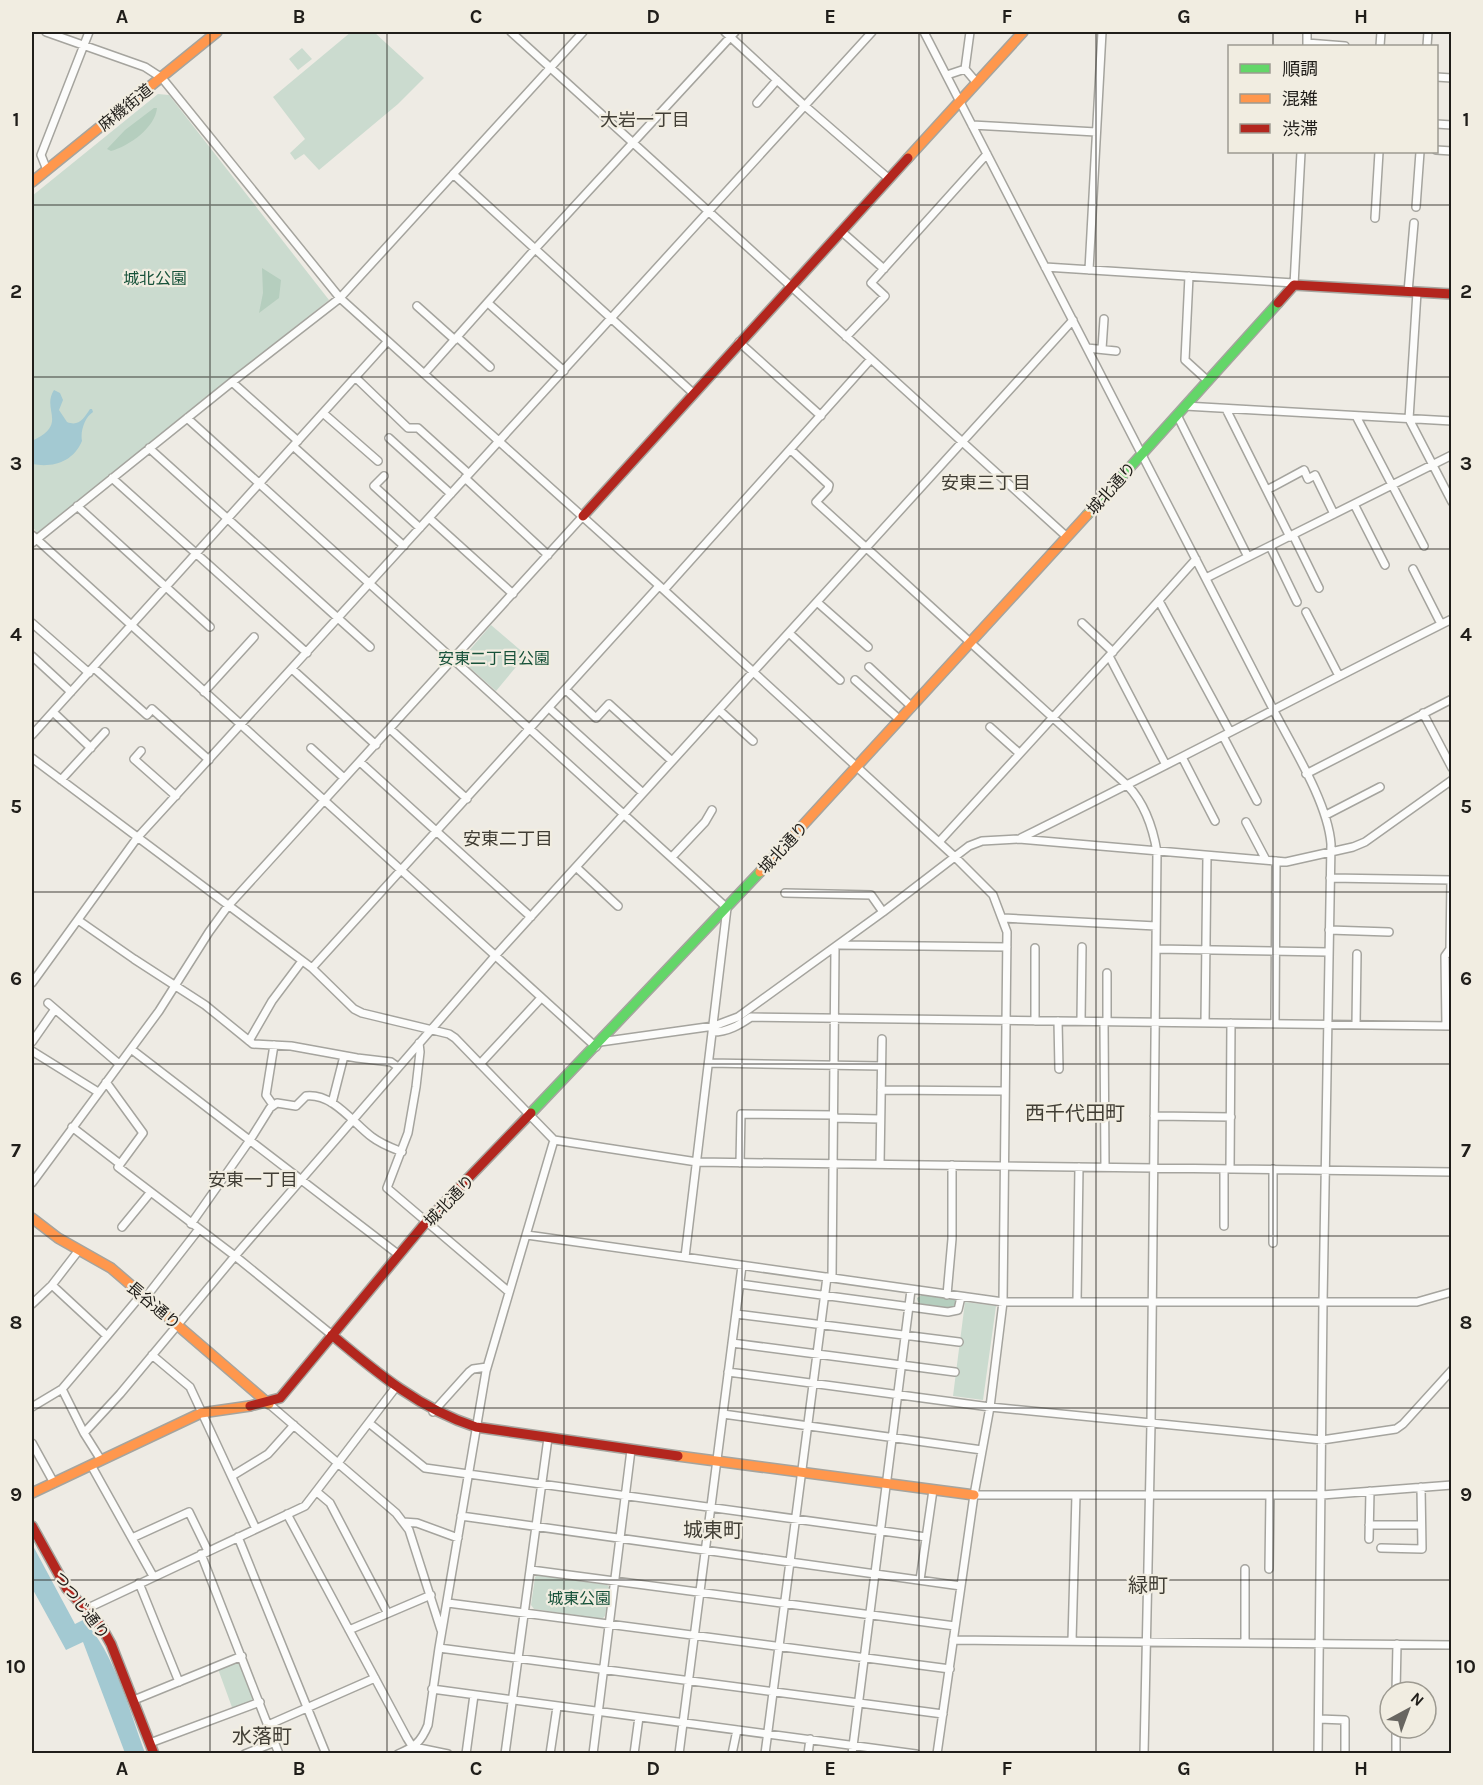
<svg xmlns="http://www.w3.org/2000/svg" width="1483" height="1785" viewBox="0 0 1483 1785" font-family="Karla,'Noto Sans JP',sans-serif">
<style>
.green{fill:#cbdbcf}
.forest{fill:#b5cebe}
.water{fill:#a3c9d2}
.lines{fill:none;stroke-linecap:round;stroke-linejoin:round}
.street-casing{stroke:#a5a49e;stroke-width:10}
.fast-casing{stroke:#a5a49e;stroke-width:12}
.slow-casing{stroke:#a5a49e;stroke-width:12}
.jam-casing{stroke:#a5a49e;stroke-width:12}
.street{stroke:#fcfcfb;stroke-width:7}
.fast{stroke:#63d668;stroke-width:9}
.slow{stroke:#ff974d;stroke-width:9}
.jam{stroke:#b3261e;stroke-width:9}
.grid{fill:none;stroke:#201e1a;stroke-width:1.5;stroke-opacity:0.55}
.labels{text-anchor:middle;stroke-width:4.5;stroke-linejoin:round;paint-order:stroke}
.street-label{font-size:16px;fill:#201e1a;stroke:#f1ede1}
.park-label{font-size:16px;fill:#17523a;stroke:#f1ede1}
.neighbourhood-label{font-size:18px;fill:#413e35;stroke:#f1ede1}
.quarter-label{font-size:20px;fill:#413e35;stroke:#f1ede1}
.neatline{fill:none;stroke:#201e1a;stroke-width:2}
.grid-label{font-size:20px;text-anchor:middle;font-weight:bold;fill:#201e1a}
</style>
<rect width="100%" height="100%" fill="#eeebe4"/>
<!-- green -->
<path class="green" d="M351 32H374L424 78 398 104 319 170 304 154 295 160 290 153 305 139 273 97Z
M302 48 312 59 298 70 289 59Z
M158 94 169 95 329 300 37 533 32 526V196Z
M491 625 526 655 496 691 461 660Z
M965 1302 996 1306 983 1400 953 1396Z
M538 1575 607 1585 610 1588 605 1616 602 1619 534 1609 531 1605 535 1577Z
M238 1661 242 1663 256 1699 254 1702 233 1710 218 1669Z"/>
<!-- forest -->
<path class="forest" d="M154 108H157C155 128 129 146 111 151L107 149 125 130Z
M262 268 281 280 279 298 259 313 263 293Z
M923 1294 955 1299 958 1304 954 1309 921 1304 918 1302 917 1298Z"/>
<!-- water -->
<path class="water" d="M54 390 60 393 63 400 59 410 67 422C79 427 84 418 90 409H92L93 412C85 417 80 431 82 441 73 462 53 468 32 464V441C69 424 41 410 54 390Z
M32 1544 75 1624 83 1620C114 1651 130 1712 145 1753H125L83 1642 66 1650 32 1588Z"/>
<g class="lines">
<!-- street casing -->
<g class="street-casing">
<path id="street" d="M46 32 145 67 162 78 340 298 664 590 955 857 993 895 1007 932 1003 1302 990 1407 974 1495 937 1754
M511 32 1067 537
M725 32 805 106 888 178
M924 32 1273 709C1292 746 1328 803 1331 844L1323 1302 1318 1754
M970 32 965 69 977 83
M1307 43 1345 46
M1307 46V32
M1380 46 1381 32
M1427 46 1428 32
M947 75 965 69
M1436 77 1452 78
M757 103 777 80
M1436 124 1452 125
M972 125 1096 132
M1436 150 1452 151
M47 170 41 155 89 32
M453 174 693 393
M1416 207 1420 152
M1375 218 1379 152
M841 231 884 269
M1045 267 1294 283
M1089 270 1102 32
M1189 276 1185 360 1208 381
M1294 285 1301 152
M1408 292 1414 223
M1417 292 1409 419 1452 502
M488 303 564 371
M417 306 455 340
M457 337 490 367
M846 337 885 296 871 283 987 154
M739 342 821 416
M1087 348 1116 351
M1102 349 1104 319
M424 374 535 249 735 32
M355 377 408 428H418L469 474
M232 382 298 441
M1185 406 1452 421
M1226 409 1290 537
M323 413 378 461
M1177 415 1248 557
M1356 416 1424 546
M187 418 727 908 685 1257
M389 438 451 494
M293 446 404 546
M149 448 370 647
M791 450 829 485 828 489 816 502 1128 786C1144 803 1153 828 1157 852L1151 1424 1144 1754
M384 476 374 486 420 528
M112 478 307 653
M465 478 548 555
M1267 490 1304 470 1308 479 1315 475 1334 514
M1354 504 1385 565
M77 506 210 627
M429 518 513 594
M32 535 596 1047
M1293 535 1319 588
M32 543 232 382 340 298 583 32
M1270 546 1297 602
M1413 569 1441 624
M1206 578 1452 455
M664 590 871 359
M1159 601 1230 732
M817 602 868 647
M1306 612 1339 676
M32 623 89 673
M1082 623 1113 652
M789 633 840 680
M32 656 71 692
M1109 656 1166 765
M869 667 912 707
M94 668 147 715 152 709 209 760
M292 669 376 745
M855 680 900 720
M566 690 596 718 609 704 672 761
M204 692 254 637
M549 708 643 793
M719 710 753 741
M53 712 91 748
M1423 713 1452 768
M990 727 1019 753
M390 729 467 799
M32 735 387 342
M1223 736 1257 801
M311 748 344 778
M141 751 134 759 176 796
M1182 757 1215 821
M32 758 312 968 354 1009 362 1013 449 1034 455 1038 554 1140 486 1371 439 1648 428 1725C421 1742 415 1747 398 1754
M360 762 531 917
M1306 774 1452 699
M61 780 105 732
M1326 815 1380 787
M1246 822 1266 860
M1021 838C1165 767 1308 691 1452 619
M939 842 1109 656 1196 559
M672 857 705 822 712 810
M576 867 618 906
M1330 878 1452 880
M785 893 871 895 883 912
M1003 918 1156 926
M78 920 134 959 205 1005 253 1044 291 1046 357 1058 391 1062 398 1067
M1329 930 1389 932
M839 945 1007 947
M1156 949 1328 952
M312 968 659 586
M32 983 137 838 872 32
M48 1003 119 1064
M1035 1021V948
M1058 1021 1059 1069
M1081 1021 1082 947
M1104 1022 1105 1167
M1107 1022V973
M1205 1023 1207 856
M1275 1023 1276 861
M1356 1025 1357 954
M1446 1026 1445 956 1450 949 1451 880
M713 1032C728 1032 739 1025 751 1017L1452 1026
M249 1041 272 1001 302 961
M32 1042 55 1009
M600 1042 714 1026 738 1017 883 912 969 846 982 841 1019 839 1286 862 1353 847 1365 842 1452 780
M419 1043 420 1052 416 1087 408 1133 387 1188 509 1292
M131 1049 399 1255
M32 1051 98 1092
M709 1063 881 1066
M480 1064 541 998
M106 1082 143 1133 118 1167 235 1256 332 1335
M881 1090 1005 1091
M332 1103 344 1056
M273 1105 266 1095 274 1045
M1154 1116 1231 1117
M834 1118 880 1119
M72 1127 120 1164
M554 1140 697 1162 1452 1172
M740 1163 741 1114 834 1115
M880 1164 882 1039
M1224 1169V1226
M1230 1169 1231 1023
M1273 1169V1243
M32 1183 159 1011 209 932 228 906 583 516
M191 1224 250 1140 270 1108 277 1103 296 1106 306 1096C333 1093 353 1123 372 1137 381 1144 392 1148 402 1152
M122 1227 150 1193
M527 1235 1003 1302H1417L1452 1292
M832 1277 835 948
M740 1284 948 1312 958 1310 961 1297
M52 1285 107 1336 62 1389 84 1433 120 1394 235 1256 495 956 1073 320
M947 1295 952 1239V1165
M146 1297 199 1229
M1077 1302 1079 1167
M32 1304 52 1285 79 1250
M736 1314 959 1342
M107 1336 142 1294
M732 1343 955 1372
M152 1355 190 1387 256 1529
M728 1372 990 1407 1322 1440 1396 1429 1403 1424 1452 1370
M269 1404 396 1513 409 1530 441 1630
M32 1407 62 1389
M433 1412 469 1372 473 1369 487 1367
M723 1414 982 1450
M369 1423 425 1468 926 1537
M84 1433 101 1460
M32 1443 54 1483
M91 1465 153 1576
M232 1476 268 1454 294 1425
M317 1492 330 1503 387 1612
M974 1495H1322L1452 1485
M287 1514 407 1738 417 1754
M461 1516 961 1586
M403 1522 417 1523 458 1538
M1369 1525H1421
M238 1537 326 1754
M132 1538 189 1512 208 1551
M1369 1539 1370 1491
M1381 1548 1422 1549 1421 1487
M201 1554 279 1754
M1269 1569 1270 1495
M531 1570 955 1626
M920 1580 933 1490
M139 1583 179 1682
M448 1603 950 1669
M86 1609 305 1506 396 1387
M349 1630 431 1595
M953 1640 1452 1645
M1072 1641 1076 1495
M1245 1643V1569
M439 1648 943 1714
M432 1689 916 1754
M1396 1692 1397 1644
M134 1700 242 1656
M1319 1719 1345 1720V1754
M268 1725 375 1678
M150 1743 260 1702
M414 1747 448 1754
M245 1754 275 1742
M466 1754 474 1695
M505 1754 548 1438
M550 1754 557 1707
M593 1754 631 1450
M634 1754 639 1717
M679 1754 742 1266
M732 1754 737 1730
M765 1754 827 1277
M808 1754 810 1739
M852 1754 911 1290
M1396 1754V1728"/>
</g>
<!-- fast casing -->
<g class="fast-casing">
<path id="fast" d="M1087 515 1278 303
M531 1113 760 872"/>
</g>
<!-- slow casing -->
<g class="slow-casing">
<path id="slow" d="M908 158 1023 32
M32 182 217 32
M760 872 1087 515
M32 1218 58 1238 111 1268 269 1404
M678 1456 974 1495
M32 1493 201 1413 250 1406"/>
</g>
<!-- jam casing -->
<g class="jam-casing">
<path id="jam" d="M1278 303 1294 285 1452 294
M583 516 908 158
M332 1335C377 1373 420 1409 476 1427L678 1456
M250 1406 280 1398 427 1221 531 1113
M32 1526 67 1589 101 1626 111 1644 154 1754"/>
</g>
<!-- street -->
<use href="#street" class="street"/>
<!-- fast -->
<use href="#fast" class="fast"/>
<!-- slow -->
<use href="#slow" class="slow"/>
<!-- jam -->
<use href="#jam" class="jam"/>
</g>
<!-- grid -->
<path class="grid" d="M210 32V1754M387 32V1754M564 32V1754M742 32V1754M919 32V1754M1096 32V1754M1273 32V46M1273 152V1754M32 205H1452M32 377H1452M32 549H1452M32 721H1452M32 892H1452M32 1064H1452M32 1236H1452M32 1408H1452M32 1580H1452"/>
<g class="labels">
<!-- street labels -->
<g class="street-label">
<text transform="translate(125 107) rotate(-39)" y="6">麻機街道</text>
<text transform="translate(1111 488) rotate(-48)" y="6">城北通り</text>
<text transform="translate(783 847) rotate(-47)" y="6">城北通り</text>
<text transform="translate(449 1200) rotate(-46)" y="6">城北通り</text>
<text transform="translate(154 1305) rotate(40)" y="6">長谷通り</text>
<text transform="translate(82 1605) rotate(53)" y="6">つつじ通り</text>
</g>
<!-- park labels -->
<g class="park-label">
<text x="155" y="284">城北公園</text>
<text x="494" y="664">安東二丁目公園</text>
<text x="579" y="1604">城東公園</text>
</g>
<!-- neighbourhood labels -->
<g class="neighbourhood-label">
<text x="645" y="126">大岩一丁目</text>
<text x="986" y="489">安東三丁目</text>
<text x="508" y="845">安東二丁目</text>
<text x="253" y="1186">安東一丁目</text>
</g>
<!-- quarter labels -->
<g class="quarter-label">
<text x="1075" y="1120">西千代田町</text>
<text x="713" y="1537">城東町</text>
<text x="1148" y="1592">緑町</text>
<text x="262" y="1743">水落町</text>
</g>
</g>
<!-- border -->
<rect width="1483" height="1785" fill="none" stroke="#f1ede1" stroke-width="66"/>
<!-- legend -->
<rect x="1228" y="45" width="210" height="108" fill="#f1ede1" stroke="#9d9a91" stroke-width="1.5"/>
<rect x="1240" y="64" width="30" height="9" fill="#63d668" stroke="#9d9a91" stroke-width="1.5"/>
<text x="1282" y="75" font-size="18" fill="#201e1a">順調</text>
<rect x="1240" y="94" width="30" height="9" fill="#ff974d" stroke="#9d9a91" stroke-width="1.5"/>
<text x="1282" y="105" font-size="18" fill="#201e1a">混雑</text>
<rect x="1240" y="124" width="30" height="9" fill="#b3261e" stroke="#9d9a91" stroke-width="1.5"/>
<text x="1282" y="135" font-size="18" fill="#201e1a">渋滞</text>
<!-- north arrow -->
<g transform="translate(1408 1710) rotate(41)"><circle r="28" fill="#f1ede1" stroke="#9d9a91" stroke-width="1.5"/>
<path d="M0-4.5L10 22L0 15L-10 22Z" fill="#686661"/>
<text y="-9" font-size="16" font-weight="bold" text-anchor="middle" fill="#201e1a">N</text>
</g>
<rect x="33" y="33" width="1417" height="1719" class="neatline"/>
<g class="grid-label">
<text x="122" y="23">A</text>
<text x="299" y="23">B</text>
<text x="476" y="23">C</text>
<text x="653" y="23">D</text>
<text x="830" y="23">E</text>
<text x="1007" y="23">F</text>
<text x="1184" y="23">G</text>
<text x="1361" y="23">H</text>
<text x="16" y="126">1</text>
<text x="1466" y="126">1</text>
<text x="16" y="298">2</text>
<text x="1466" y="298">2</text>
<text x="16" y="470">3</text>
<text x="1466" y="470">3</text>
<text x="16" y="641">4</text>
<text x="1466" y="641">4</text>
<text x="16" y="813">5</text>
<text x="1466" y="813">5</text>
<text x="16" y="985">6</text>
<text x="1466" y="985">6</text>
<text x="16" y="1157">7</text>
<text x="1466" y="1157">7</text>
<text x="16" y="1329">8</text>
<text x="1466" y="1329">8</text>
<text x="16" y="1501">9</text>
<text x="1466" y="1501">9</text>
<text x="16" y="1673">10</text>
<text x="1466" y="1673">10</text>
<text x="122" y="1775">A</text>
<text x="299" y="1775">B</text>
<text x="476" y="1775">C</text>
<text x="653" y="1775">D</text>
<text x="830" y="1775">E</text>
<text x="1007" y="1775">F</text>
<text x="1184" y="1775">G</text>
<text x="1361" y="1775">H</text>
</g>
</svg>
